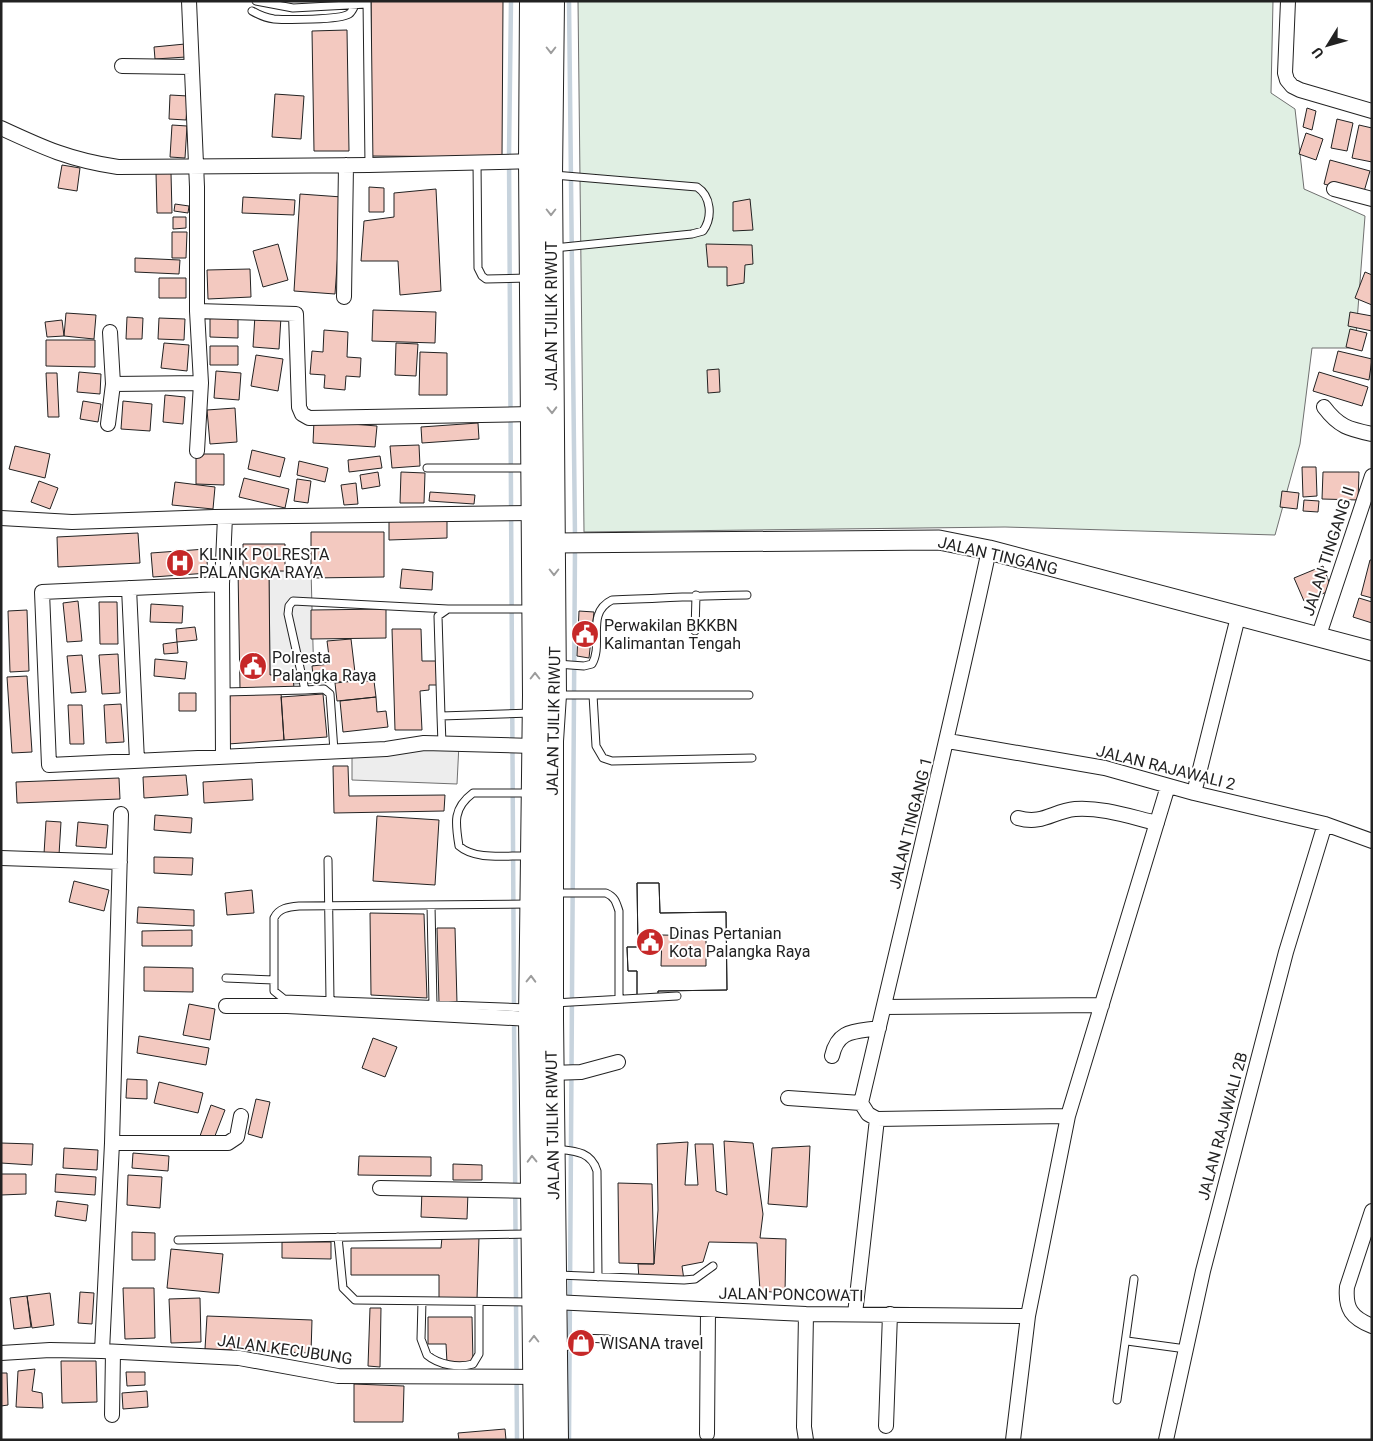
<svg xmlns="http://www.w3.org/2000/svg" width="1373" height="1441" viewBox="0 0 1373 1441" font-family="Roboto,sans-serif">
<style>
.green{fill:#e0efe3;stroke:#6f6f6f}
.parking{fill:#ededed;stroke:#6f6f6f}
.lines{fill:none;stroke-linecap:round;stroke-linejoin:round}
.stream{stroke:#c7d3dd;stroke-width:4.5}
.building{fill:#f3c9c0;stroke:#222;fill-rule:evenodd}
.lane-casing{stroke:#222;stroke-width:9}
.street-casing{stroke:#222;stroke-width:16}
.secondary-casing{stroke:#222;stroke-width:21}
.highway-casing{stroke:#222;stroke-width:26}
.lane{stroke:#fff;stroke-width:7}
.street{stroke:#fff;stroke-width:14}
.secondary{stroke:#fff;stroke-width:19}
.highway{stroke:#fff;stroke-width:24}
.oneway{stroke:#9c9c9c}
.labels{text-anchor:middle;stroke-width:4;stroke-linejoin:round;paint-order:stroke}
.street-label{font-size:16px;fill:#222;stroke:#fff}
.poi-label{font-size:16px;fill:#222;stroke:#fff;text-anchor:start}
</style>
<rect width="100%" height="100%" fill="#fff"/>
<!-- green -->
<path class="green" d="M578 1H1273L1271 93 1295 109 1304 189 1365 216 1355 348H1312L1300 444 1275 535 1005 527 584 532Z"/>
<!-- parking -->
<path class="parking" d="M311 570 314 683 293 684V675H270L269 571Z
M459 744 457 784 352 780V750Z"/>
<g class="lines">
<!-- stream -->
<path class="stream" d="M511 1 509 155 514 1010
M569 1 575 537
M514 1020 517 1440
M569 1440 575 548"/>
</g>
<!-- building -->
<path class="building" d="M371 1H503L502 157 371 156Z
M347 30 349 151H314L312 31Z
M185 44 186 57 155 59 154 47Z
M275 94 304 96 301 139 272 137Z
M170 95 188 96 186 120 169 119Z
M1307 108 1316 111 1312 130 1303 127Z
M1337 119 1353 123 1347 151 1331 148Z
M172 125 187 126 185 158 170 157Z
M1359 125 1372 128V162L1352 158Z
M1306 133 1323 139 1316 160 1299 154Z
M1330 160 1370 171 1363 195 1324 184Z
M62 165 80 168 77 191 58 188Z
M156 173H171L172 213H157Z
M369 187 384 188V212H369Z
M436 189 441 291 400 295 398 261H361L364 221 394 217V193Z
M300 194 342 197 335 294 294 291Z
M243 197 295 200 294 215 242 213Z
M750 199 753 230 733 231V202Z
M175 204 189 206 188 213 174 211Z
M173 217H186V228L173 229Z
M172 232H187L186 258H172Z
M278 244 288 280 263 287 253 251Z
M706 244 752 245 753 264 745 265 744 283 727 286V267H708Z
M135 258 180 260 179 274 135 272Z
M250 269 251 297 208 299 207 270Z
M1365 272 1372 275V305L1355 298Z
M159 278H186V298H159Z
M373 310 436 312 435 343 372 341Z
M1350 312 1372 316V331L1348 326Z
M66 313 96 315 94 339 64 336Z
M255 315 281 317 279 349 253 347Z
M210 316H238V338L210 337Z
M127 317 143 318 142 339H126Z
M159 318 185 319 184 340 158 339Z
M62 320 64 336 47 337 45 322Z
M1350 329 1367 333 1362 351 1346 347Z
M324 330 348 332 347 357 361 358 360 377 346 376 345 390 324 388 325 375 310 374 312 351 323 352Z
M46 340H95V367L46 366Z
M164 343 189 345 187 371 161 368Z
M396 343 418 344 416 376 395 375Z
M210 346H238V365H210Z
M1338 351 1372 359 1369 380 1333 371Z
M420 352 447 353V395H419Z
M256 355 283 359 278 391 251 386Z
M719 369 720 392 708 393 707 370Z
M216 371 241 373 239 400 214 398Z
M79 372 101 374 100 394 77 392Z
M1319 372 1368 387 1362 406 1313 391Z
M46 373H57L59 417H48Z
M165 395 185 397 183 424 163 422Z
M83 401 101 404 98 422 80 419Z
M123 401 152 404 150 431 121 429Z
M235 408 237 442 210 444 207 410Z
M314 421 377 426 375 447 313 443Z
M478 423 479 439 422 443 421 427Z
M419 445 420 466 392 468 390 446Z
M15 446 50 454 45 478 9 469Z
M252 450 285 458 280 477 248 469Z
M196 454H224V485L196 484Z
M380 456 382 468 349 472 348 460Z
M299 461 328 468 325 482 297 475Z
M1302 467H1316L1317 496 1303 497Z
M378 472 380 486 362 489 360 475Z
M401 472 425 473 424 503H400Z
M1323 472H1359L1358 500 1322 499Z
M244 478 289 489 285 508 239 497Z
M297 479 311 481 308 503 294 501Z
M39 481 58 488 50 509 31 502Z
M175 482 215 487 213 509 172 505Z
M356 483 358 504 344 505 341 485Z
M1282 491 1299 493 1297 509 1280 507Z
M430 492 475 495 474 504 429 501Z
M1304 500 1319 501 1318 512 1303 511Z
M447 520V538L389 540V521Z
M311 532H384V577L311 578Z
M138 533 140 563 58 567 57 537Z
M243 544H285V571H269L270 675H293L294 689H240L238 569H243Z
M206 549 208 573 153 577 151 553Z
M1370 560H1372V598L1361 595Z
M1323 566 1332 590 1304 601 1294 578Z
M402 569 433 572 432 590 400 588Z
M1359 598 1372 602V623L1353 617Z
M78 601 82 641 67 642 63 603Z
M99 602H117L118 644H100Z
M151 604 183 606 182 623 150 622Z
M386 609V638L311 639V610Z
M27 610 29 671 10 672 8 611Z
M579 611 594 612 589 658 577 656Z
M195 627 197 640 177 642 176 629Z
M392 629H421L422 661H436L437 685H429V690L420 691 422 730H395Z
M351 639 356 681 314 683 312 666 330 664 327 641Z
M177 642 178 653 164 654 163 644Z
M118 654 120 693 102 694 99 655Z
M82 655 86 692 71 693 67 656Z
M155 659 187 662 185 679 154 676Z
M27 676 32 752 12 753 7 677Z
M356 681H374L376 697 337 701 335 683Z
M179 693H196V711H179Z
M281 693 284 740 228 744 230 694Z
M323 694 327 737 284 740 281 697Z
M376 697 377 712 386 711 388 727 343 732 340 701Z
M121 704 124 742 106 743 104 705Z
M68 705H82L84 744H70Z
M333 766H348L349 796 445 795 444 811 334 813Z
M186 775 188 795 144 798 143 777Z
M119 778 120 799 17 803 16 782Z
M252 779 253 800 204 803 203 782Z
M155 815 192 818 191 833 154 830Z
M377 816 439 820 435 885 373 881Z
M46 821 61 822 59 855 44 854Z
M78 822 108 825 106 848 76 846Z
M154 857 193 858 192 875 154 873Z
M74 881 109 890 104 911 69 902Z
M637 883H659L660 913 726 912 727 990 658 991V994L637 995V971H628L627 947H638ZM662 935 706 936V966H661Z
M637 883H659L660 913 726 912 727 990 658 991V994L637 995V971H628L627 947H638Z
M252 890 254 913 227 915 225 893Z
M138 907 194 910V926L137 923Z
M370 913 424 914 427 998 371 995Z
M437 928H455L457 1003H439Z
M192 930V946H142V931Z
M144 967 193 968V992L144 991Z
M189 1004 215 1009 210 1040 183 1035Z
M139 1036 209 1048 206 1065 137 1053Z
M373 1038 397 1047 385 1077 362 1068Z
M127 1079 147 1080V1099L126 1098Z
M159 1082 203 1093 198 1113 154 1103Z
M256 1099 270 1102 262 1138 248 1134Z
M211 1105 225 1110 213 1141 200 1136Z
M724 1141 753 1143 763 1214 760 1238 786 1239 785 1293 760 1291 757 1243 709 1242 703 1262 682 1266 684 1280 639 1279 638 1264H654L658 1210 657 1144 688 1142 685 1185H698L695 1144H713L716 1191 727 1195Z
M1 1143 33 1144 32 1165 1 1163Z
M810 1146 807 1207 768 1204 772 1148Z
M64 1148 98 1150 97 1170 63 1168Z
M133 1153 169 1156 168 1171 132 1168Z
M359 1156 431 1157V1176L358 1175Z
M453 1164 482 1165V1180H453Z
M1 1174H26V1194L1 1195Z
M56 1174 96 1177 95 1195 55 1192Z
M128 1175 162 1177 160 1208 127 1205Z
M618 1183 652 1184 654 1264 619 1263Z
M422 1190 468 1192 467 1219 421 1217Z
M57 1201 88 1205 86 1221 55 1216Z
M132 1232 155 1233V1260H132Z
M442 1237H479L477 1299H439V1275H351V1248H441Z
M282 1242H331V1259L282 1258Z
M171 1249 223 1254 219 1293 167 1288Z
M123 1288H154L155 1338 125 1339Z
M80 1292 94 1293 92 1324 78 1323Z
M50 1293 54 1325 32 1328 27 1296Z
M27 1296 31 1327 14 1329 10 1298Z
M200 1298 201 1342 171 1343 169 1299Z
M370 1308H381L380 1367 368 1366Z
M207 1316 312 1320 311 1353 205 1349Z
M428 1317H472L473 1362 447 1363 446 1344H428Z
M61 1361H96L97 1402 62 1403Z
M35 1369 32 1391 42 1393 43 1408 16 1407 18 1371Z
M126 1372H145V1385L127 1386Z
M1 1373H7L8 1405 1 1406Z
M354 1384 404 1386 403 1422H354Z
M147 1391 148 1407 123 1409 122 1393Z
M505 1429 506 1440H459L458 1433Z"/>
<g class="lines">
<!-- lane casing -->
<g class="lane-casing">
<path id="lane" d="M256 1 293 8 367 4
M367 1 369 165
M252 11C259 15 266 18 274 19 286 20 340 20 349 14 352 12 353 9 355 5
M477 162 478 268 482 276 486 279 528 278
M554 248 692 234 703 231C713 217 711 196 697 187L554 175
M427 468H530
M532 609H448L438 616 441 716 532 713
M695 631 696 595
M557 664 584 666 592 664C604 644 585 613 612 600 657 599 702 595 747 595
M223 692 305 690
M557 695H749
M593 695 596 746 603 758 612 761 752 758
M441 716 442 744
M334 751 330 694 324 689 305 690 288 614 289 606 293 601 448 609
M530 856C508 855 476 861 459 846 455 822 453 808 473 793H531
M328 860 330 1000
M555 893H606C615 897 616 902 619 911V999
M431 905 433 1005
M226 978 274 980
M554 1003 677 996
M527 1008 284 999 274 991V918C279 908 288 907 299 906L529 904
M556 1149C574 1151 591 1151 597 1171L598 1277
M338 1237 343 1288 355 1300 531 1302
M178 1240 530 1234
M558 1275 684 1280 695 1279 713 1266
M422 1301 421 1339 427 1355C439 1365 458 1368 473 1364L479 1354V1302
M1127 1341 1186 1349
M559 1351 580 1338 608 1339
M1117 1400 1134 1279"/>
</g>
<!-- street casing -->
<g class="street-casing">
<path id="street" d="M189 1 197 187V311L296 314 299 407 302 414 309 418 532 414
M1288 1 1285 73 1287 80 1292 86 1300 90 1372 111
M122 66 192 67
M1 128C44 148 70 160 118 167L369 165 537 161
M1334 189 1372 199
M344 297 346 165
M110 332 113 384 201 383
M1324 407C1339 427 1349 429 1372 434
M108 424 113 384
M197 451 201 383 197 311
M1 518 72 522 214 517 534 513
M222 584 225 517
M129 588 137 761
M1318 638 1372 476
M948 741 1105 768 1194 793 1325 824 1372 841
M223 757 222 584 42 592 49 765 386 749 424 743 533 746
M1194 793 1238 617
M1018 818C1043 825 1053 811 1075 809 1102 807 1131 817 1157 823
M1 858 120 862
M226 1006H287L531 1019
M884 1007 1102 1005
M832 1056C838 1029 855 1032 879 1028
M551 1073 581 1072 618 1062
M788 1098 861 1103
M861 1103C904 919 949 735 989 550
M861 1103 868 1114 877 1119 1068 1116
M112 1143H228L237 1137 241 1116
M380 1188 533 1191
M1372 1211 1347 1287C1345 1309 1352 1318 1372 1326
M553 1302 806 1314 1028 1316
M806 1314 804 1427 806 1440
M855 1314 877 1119
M102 1351 112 1143 121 814
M1 1353 50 1350 102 1351 239 1358 338 1376 541 1377
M112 1415 113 1352
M886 1426 890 1314
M707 1434 708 1310
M1013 1440 1028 1316 1068 1116 1168 786
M1166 1440 1203 1271 1286 952 1325 824"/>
</g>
<!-- secondary casing -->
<g class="secondary-casing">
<path id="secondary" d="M554 543 939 540 989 550 1372 651"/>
</g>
<!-- highway casing -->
<g class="highway-casing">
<path id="highway" d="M532 1 531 160 535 695 531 1019 536 1440
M552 1 550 175 554 695 551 741V1019L556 1440"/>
</g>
<!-- lane -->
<use href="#lane" class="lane"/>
<!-- street -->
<use href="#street" class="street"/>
<!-- secondary -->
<use href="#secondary" class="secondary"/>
<!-- highway -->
<use href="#highway" class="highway"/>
</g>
<!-- one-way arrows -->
<defs><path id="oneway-chevron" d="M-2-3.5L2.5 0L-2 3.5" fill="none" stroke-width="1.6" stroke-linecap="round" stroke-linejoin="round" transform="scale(1.25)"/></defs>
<g class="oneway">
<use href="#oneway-chevron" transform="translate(551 50) rotate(90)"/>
<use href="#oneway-chevron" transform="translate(551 212) rotate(90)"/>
<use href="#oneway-chevron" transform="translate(552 410) rotate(89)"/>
<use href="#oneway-chevron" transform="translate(554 572) rotate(90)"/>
<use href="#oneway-chevron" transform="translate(535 676) rotate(-90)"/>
<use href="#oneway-chevron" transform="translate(531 979) rotate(-89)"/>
<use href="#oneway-chevron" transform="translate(532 1159) rotate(-91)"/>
<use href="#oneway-chevron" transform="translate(534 1339) rotate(-90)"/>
</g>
<!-- icons -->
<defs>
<g id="hospital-disc" transform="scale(1.4375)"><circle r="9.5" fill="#c62828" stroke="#fff"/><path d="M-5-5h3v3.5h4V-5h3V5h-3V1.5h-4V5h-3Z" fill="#fff"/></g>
<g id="civic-disc" transform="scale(1.4375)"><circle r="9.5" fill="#c62828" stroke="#fff"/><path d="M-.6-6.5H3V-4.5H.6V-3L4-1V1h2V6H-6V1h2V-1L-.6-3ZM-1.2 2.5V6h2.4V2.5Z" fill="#fff"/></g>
<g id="shop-disc" transform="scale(1.4375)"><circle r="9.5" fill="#c62828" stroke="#fff"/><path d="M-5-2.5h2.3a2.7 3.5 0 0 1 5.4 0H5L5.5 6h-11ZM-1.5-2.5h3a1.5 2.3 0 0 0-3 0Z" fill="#fff"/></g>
</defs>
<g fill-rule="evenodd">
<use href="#hospital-disc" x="180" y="563"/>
<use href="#civic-disc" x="585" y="634"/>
<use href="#civic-disc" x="253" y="666"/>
<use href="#civic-disc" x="650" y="942"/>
<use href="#shop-disc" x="581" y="1343"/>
</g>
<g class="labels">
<!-- street labels -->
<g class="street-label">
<text transform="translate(551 316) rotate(-90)" y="6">JALAN TJILIK RIWUT</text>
<text transform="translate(1328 551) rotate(-72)" y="6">JALAN TINGANG II</text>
<text transform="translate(998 555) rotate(13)" y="6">JALAN TINGANG</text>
<text transform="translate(553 721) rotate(-89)" y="6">JALAN TJILIK RIWUT</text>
<text transform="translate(1166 767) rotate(14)" y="6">JALAN RAJAWALI 2</text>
<text transform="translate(910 823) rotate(-76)" y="6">JALAN TINGANG 1</text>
<text transform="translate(552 1125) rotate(-91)" y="6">JALAN TJILIK RIWUT</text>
<text transform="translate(1222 1126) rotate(-75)" y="6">JALAN RAJAWALI 2B</text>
<text transform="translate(791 1294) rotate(1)" y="6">JALAN PONCOWATI</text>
<text transform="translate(285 1349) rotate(8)" y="6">JALAN KECUBUNG</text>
</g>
<!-- poi labels -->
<g class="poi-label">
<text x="199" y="560">KLINIK POLRESTA<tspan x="199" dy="18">PALANGKA RAYA</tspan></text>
<text x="604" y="631">Perwakilan BKKBN<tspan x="604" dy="18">Kalimantan Tengah</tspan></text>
<text x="272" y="663">Polresta<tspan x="272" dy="18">Palangka Raya</tspan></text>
<text x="669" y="939">Dinas Pertanian<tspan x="669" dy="18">Kota Palangka Raya</tspan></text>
<text x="600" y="1349">WISANA travel</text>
</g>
</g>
<!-- border -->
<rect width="1373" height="1441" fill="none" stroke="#222222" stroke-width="5"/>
<!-- north arrow -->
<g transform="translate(1328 45) rotate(233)" stroke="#ffffff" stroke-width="4" paint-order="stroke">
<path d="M0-4L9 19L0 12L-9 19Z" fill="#222222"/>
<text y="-8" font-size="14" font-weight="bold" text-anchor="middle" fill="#222222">U</text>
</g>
</svg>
